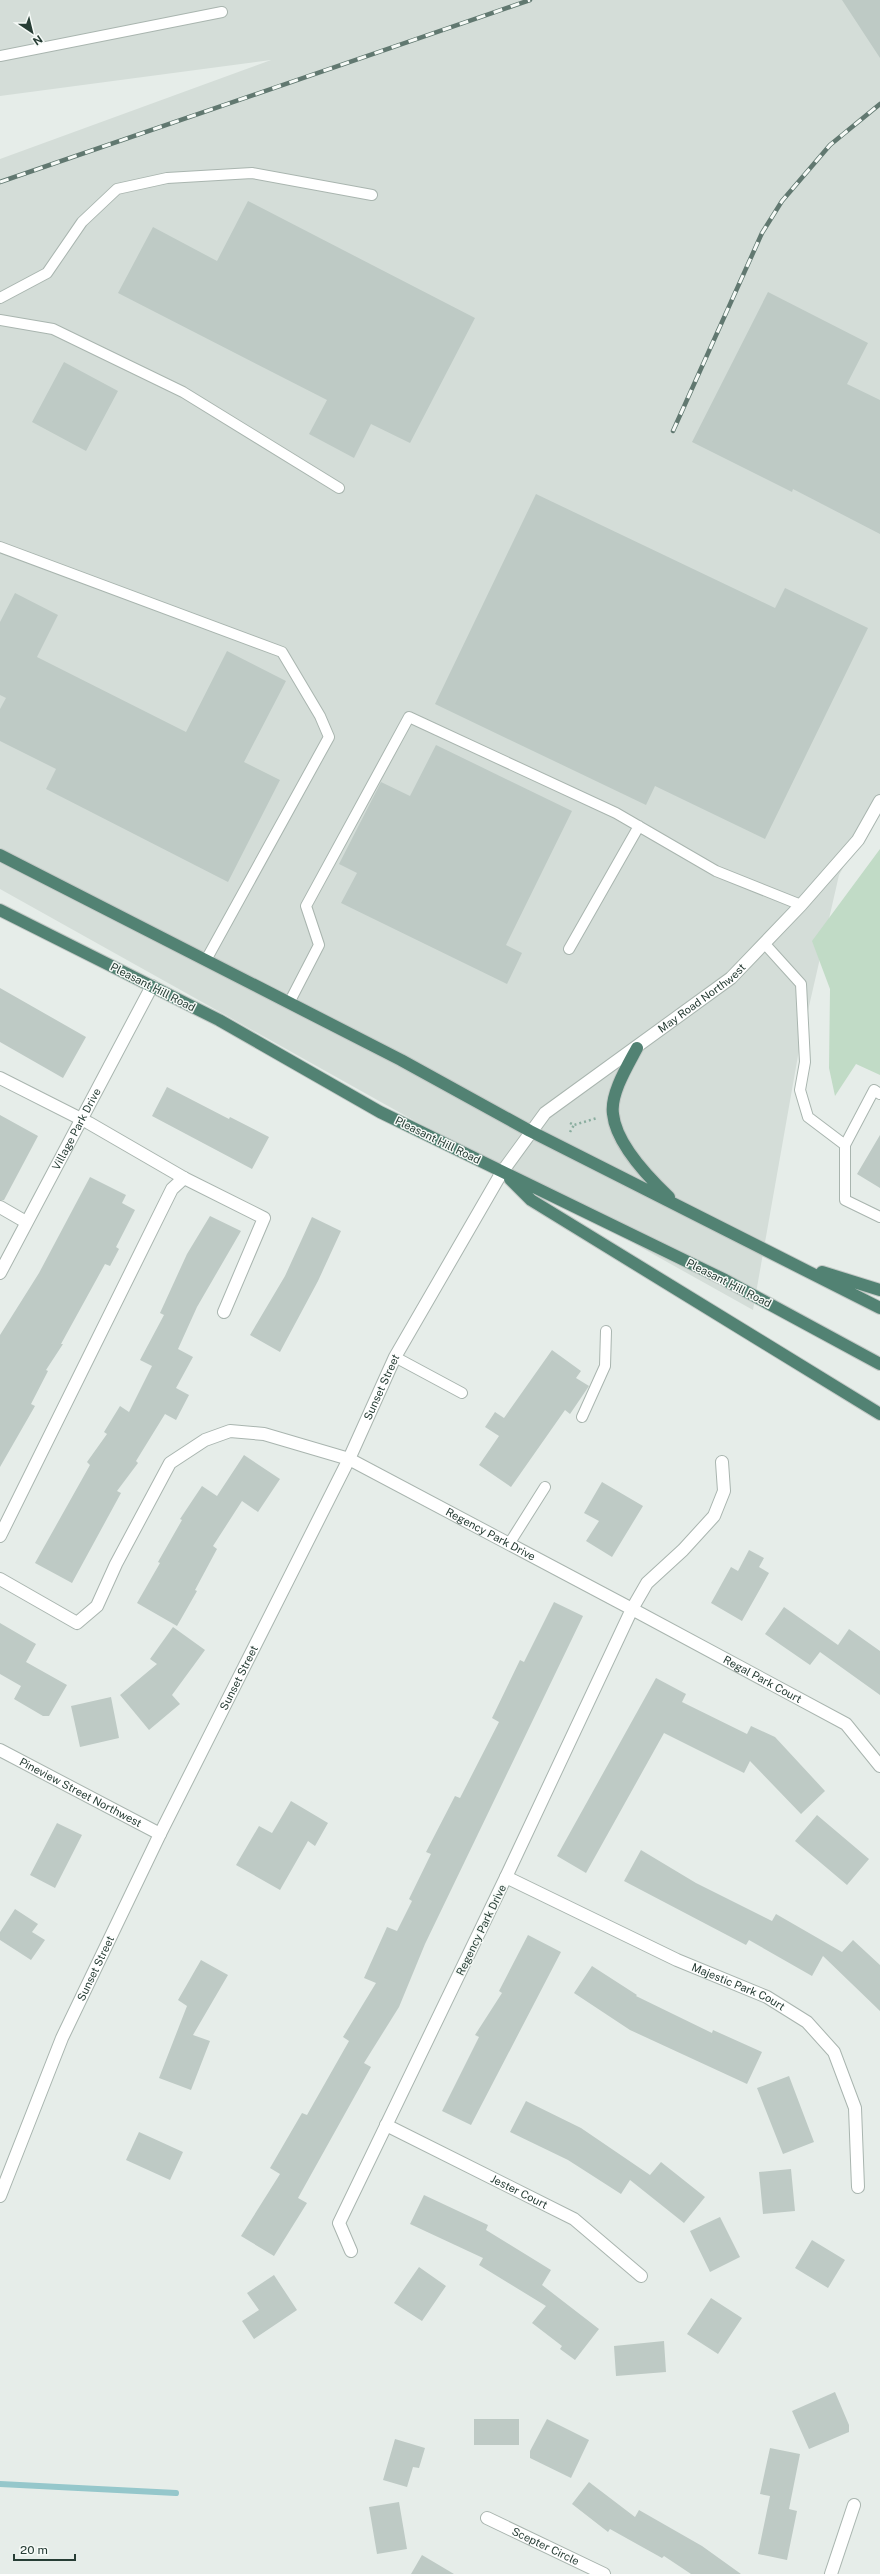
<svg xmlns="http://www.w3.org/2000/svg" width="880" height="2574" viewBox="0 0 880 2574" font-family="'Public Sans',sans-serif">
<style>
.built{fill:#d4ddd8}
.green{fill:#c1dbc6}
.lines{fill:none;stroke-linecap:round;stroke-linejoin:round}
.stream{stroke:#95c7cb;stroke-width:6}
.building{fill:#becac5}
.service-casing{stroke:#a9b5af;stroke-width:12}
.minor-casing{stroke:#a9b5af;stroke-width:14}
.trunk-casing{stroke:#c3c9c6;stroke-width:14}
.path{stroke:#8aad9f;stroke-width:2.5;stroke-dasharray:2 3;stroke-linecap:butt}
.service{stroke:#fff;stroke-width:10}
.minor{stroke:#fff;stroke-width:12}
.trunk{stroke:#528273;stroke-width:12}
.rail-casing{stroke:#617870;stroke-width:4.5}
.rail{stroke:#f6faf7;stroke-width:3;stroke-dasharray:9;stroke-linecap:butt}
.labels{text-anchor:middle;stroke-width:3;stroke-linejoin:round;paint-order:stroke}
.street-label{font-size:11px;fill:#273d35;stroke:#f6faf7}
</style>
<rect width="100%" height="100%" fill="#e6ede9"/>
<!-- built -->
<path class="built" d="M0 0H880V803L839 875 799 1050 753 1310 0 889V159L271 60 0 96Z"/>
<!-- green -->
<path class="green" d="M880 849V1075L856 1064 835 1096 829 1068 830 989 812 941Z"/>
<g class="lines">
<!-- stream -->
<path class="stream" d="M0 2484 176 2493"/>
</g>
<!-- building -->
<path class="building" d="M842 0H880V58Z
M248 201 475 318 410 443 371 424 354 458 309 434 327 400 118 293 153 227 217 261Z
M768 292 868 343 847 384 880 400V534L793 489 792 492 692 442Z
M64 362 118 391 86 451 32 422Z
M536 494 775 608 785 588 868 628 765 839 655 786 646 805 435 704Z
M15 593 58 615 37 657 186 732 227 651 286 681 244 762 280 780 228 882 46 789 56 769 0 741V709L6 698 0 695V622Z
M436 745 572 811 506 945 522 953 507 984 341 903 357 873 339 864 381 782 410 796Z
M0 988 86 1037 63 1078 0 1042Z
M167 1087 229 1119 230 1117 269 1137 252 1169 152 1116Z
M0 1115 38 1136 4 1200H0Z
M880 1135V1188L857 1174Z
M90 1177 126 1195 122 1203 135 1210 116 1247 119 1249 110 1266 105 1264 61 1344H63L46 1370 48 1371 31 1404 35 1406 0 1467V1335L39 1273Z
M210 1216 241 1231 197 1307 178 1349 193 1357 176 1388 189 1395 176 1420 165 1414 136 1461 138 1463 117 1491 121 1493 72 1583 35 1563 90 1465 87 1462 107 1434 104 1432 120 1406 129 1412 152 1366 140 1360 164 1315 160 1313 187 1254Z
M312 1217 341 1231 318 1281 280 1352 250 1335 285 1276Z
M552 1350 581 1371 576 1378 589 1386 570 1414 565 1410 511 1487 479 1465 499 1436 485 1427 495 1412 504 1418Z
M244 1455 280 1479 258 1512 242 1501 213 1546 217 1549 195 1590 197 1591 177 1626 137 1603 160 1563 158 1562 182 1520 180 1519 202 1486 217 1496Z
M602 1482 643 1506 612 1557 586 1541 599 1521 584 1513Z
M749 1550 764 1558 759 1567 769 1573 742 1621 711 1603 731 1567 738 1571Z
M554 1602 583 1616 425 1944 399 2007 364 2063 371 2067 298 2198 307 2203 274 2256 241 2236 280 2174 270 2168 302 2113 307 2115 349 2041 343 2037 376 1983 364 1978 387 1927 397 1931 412 1901 409 1899 431 1854 426 1852 455 1796 460 1798 499 1722 492 1718 520 1660 524 1662Z
M784 1607 838 1645 849 1629 880 1651V1695L820 1652 810 1665 765 1634Z
M0 1623 36 1644 26 1662 67 1685 49 1716H43L14 1699 21 1686 0 1674Z
M173 1627 205 1650 172 1695 180 1704 149 1730 120 1695 157 1664 150 1659Z
M656 1678 686 1694 682 1702 747 1734 751 1726 775 1737 825 1791 801 1814 750 1761 744 1773 664 1733 586 1873 557 1856Z
M111 1697 119 1738 80 1747 71 1706Z
M291 1801 328 1823 315 1846 308 1841 280 1890 236 1865 259 1826 272 1833Z
M817 1815 869 1859 847 1885 795 1841Z
M57 1823 82 1835 55 1888 30 1875Z
M641 1850 696 1883 772 1921 776 1914 842 1952 853 1940 880 1965V2011L823 1956 812 1976 749 1940 746 1945 624 1881Z
M15 1909 38 1924 32 1932 45 1940 31 1960 0 1940V1932Z
M528 1935 561 1952 471 2125 442 2111 479 2037 475 2035 502 1993 499 1991Z
M201 1960 228 1975 193 2035 210 2041 191 2090 159 2078 187 2006 178 2000Z
M592 1966 637 1995 636 1996 712 2033 713 2030 762 2052 747 2084 630 2030 574 1993Z
M789 2076 814 2142 783 2154 757 2088Z
M526 2101 581 2128 650 2175 661 2162 705 2197 684 2223 630 2180 621 2194 568 2160 510 2132Z
M139 2132 183 2152 170 2180 126 2160Z
M791 2169 795 2211 763 2214 759 2172Z
M424 2195 488 2225 486 2230 551 2270 542 2285 599 2329 575 2360 560 2349 562 2346 532 2323 546 2306 479 2265 483 2258 410 2224Z
M720 2217 740 2257 710 2272 690 2231Z
M812 2240 845 2260 828 2288 795 2268Z
M419 2267 446 2286 422 2321 394 2303Z
M274 2275 297 2310 254 2339 242 2321 259 2310 247 2293Z
M711 2298 742 2318 718 2354 687 2334Z
M664 2341 666 2372 616 2376 614 2346Z
M835 2392 849 2425V2432L809 2449 792 2411Z
M474 2419H519V2445H474Z
M547 2419 589 2440 571 2478 530 2458V2451Z
M395 2439 425 2448 419 2468 413 2467 407 2487 383 2480Z
M770 2448 800 2454 789 2509 797 2511 787 2560 758 2554 770 2496 760 2494Z
M589 2482 635 2517 639 2510 702 2546 741 2574H691L664 2556 662 2558 610 2529 608 2532 572 2504Z
M399 2502 407 2549 377 2554 369 2507Z
M422 2555 454 2574H411Z"/>
<g class="lines">
<!-- service casing -->
<g class="service-casing">
<path id="service" d="M0 56 222 12
M0 298 47 273 82 222 117 189 167 178 252 173 372 195
M0 320 53 329 183 392 339 488
M0 547 282 652 320 716 329 737 206 960
M764 943 801 984 805 1062 800 1090 808 1117 845 1145
M569 949 639 826
M289 1003 319 945 306 906 409 717 616 813 716 871 801 905
M880 1094 874 1090 845 1145V1200L880 1217
M395 1357 462 1393
M582 1417 605 1366 606 1331
M509 1544 545 1487"/>
</g>
<!-- minor casing -->
<g class="minor-casing">
<g id="minor">
<path d="M0 1078 89 1123 184 1178 264 1218 224 1312"/>
<path d="M0 1207 26 1222"/>
<path id="s1" d="M0 1273 152 986"/>
<path id="s2" d="M722 1462 724 1491 714 1516 683 1550 647 1583 632 1609 846 1724 880 1766"/>
<path d="M0 1536 172 1189 184 1178"/>
<path id="s3" d="M0 1579 77 1623 97 1606 116 1564 170 1463 205 1440 230 1431 264 1434 349 1459 632 1609 506 1877 339 2223 351 2251"/>
<path id="s4" d="M0 1750 160 1834"/>
<path id="s5" d="M506 1877 677 1960 767 1997 807 2022 834 2052 855 2108 858 2187"/>
<path id="s6" d="M386 2125 574 2219 641 2276"/>
<path id="s7" d="M0 2196 62 2038 160 1834 349 1459 395 1357 502 1172 545 1113 731 978 801 905 858 840 880 801"/>
<path id="s8" d="M487 2518 604 2574"/>
<path d="M831 2574 854 2505"/>
</g>
</g>
<!-- trunk casing -->
<g class="trunk-casing">
<path id="trunk" d="M0 855 401 1060 530 1131 880 1308
M0 910 219 1020 380 1112 725 1280 880 1364
M637 1048C628 1065 610 1094 613 1114 616 1144 648 1177 669 1197
M510 1179 531 1200 880 1414
M822 1272 880 1290"/>
</g>
<!-- path -->
<path class="path" d="M570 1123 574 1125 597 1118
M570 1132 574 1125"/>
<!-- service -->
<use href="#service" class="service"/>
<!-- minor -->
<use href="#minor" class="minor"/>
<!-- trunk -->
<use href="#trunk" class="trunk"/>
<!-- rail casing -->
<g class="rail-casing">
<path id="rail" d="M0 182 530 0
M673 431 762 233 782 201 830 145 880 104"/>
</g>
<!-- rail -->
<use href="#rail" class="rail"/>
</g>
<g class="labels">
<!-- street labels -->
<g class="street-label">
<text transform="translate(153 987) rotate(27)" y="4">Pleasant Hill Road</text>
<text dy="4" stroke="none"><textPath href="#s7" startOffset="1409">May Road Northwest</textPath></text>
<text dy="4" stroke="none"><textPath href="#s1" startOffset="163">Village Park Drive</textPath></text>
<text transform="translate(438 1140) rotate(26)" y="4">Pleasant Hill Road</text>
<text transform="translate(729 1283) rotate(27)" y="4">Pleasant Hill Road</text>
<text dy="4" stroke="none"><textPath href="#s7" startOffset="895">Sunset Street</textPath></text>
<text dy="4" stroke="none"><textPath href="#s3" startOffset="627">Regency Park Drive</textPath></text>
<text dy="4" stroke="none"><textPath href="#s7" startOffset="571">Sunset Street</textPath></text>
<text dy="4" stroke="none"><textPath href="#s2" startOffset="329">Regal Park Court</textPath></text>
<text dy="4" stroke="none"><textPath href="#s4" startOffset="91">Pineview Street Northwest</textPath></text>
<text transform="translate(481 1930) rotate(-64)" y="4">Regency Park Drive</text>
<text dy="4" stroke="none"><textPath href="#s7" startOffset="247">Sunset Street</textPath></text>
<text dy="4" stroke="none"><textPath href="#s5" startOffset="257">Majestic Park Court</textPath></text>
<text dy="4" stroke="none"><textPath href="#s6" startOffset="149">Jester Court</textPath></text>
<text dy="4" stroke="none"><textPath href="#s8" startOffset="65">Scepter Circle</textPath></text>
</g>
</g>
<!-- north arrow -->
<g transform="translate(32 32) rotate(145)" stroke="#f6faf7" stroke-width="3" paint-order="stroke">
<path d="M0-3L7 15L0 10L-7 15Z" fill="#273d35"/>
<text y="-6" font-size="11" font-weight="bold" text-anchor="middle" fill="#273d35">N</text>
</g>
<!-- scale -->
<path d="M14 2554v6h61v-6" fill="none" stroke="#273d35" stroke-width="2"/>
<text x="20" y="2554" font-size="12" fill="#273d35" stroke="#f6faf7" stroke-width="3" paint-order="stroke">20 m</text>
</svg>
